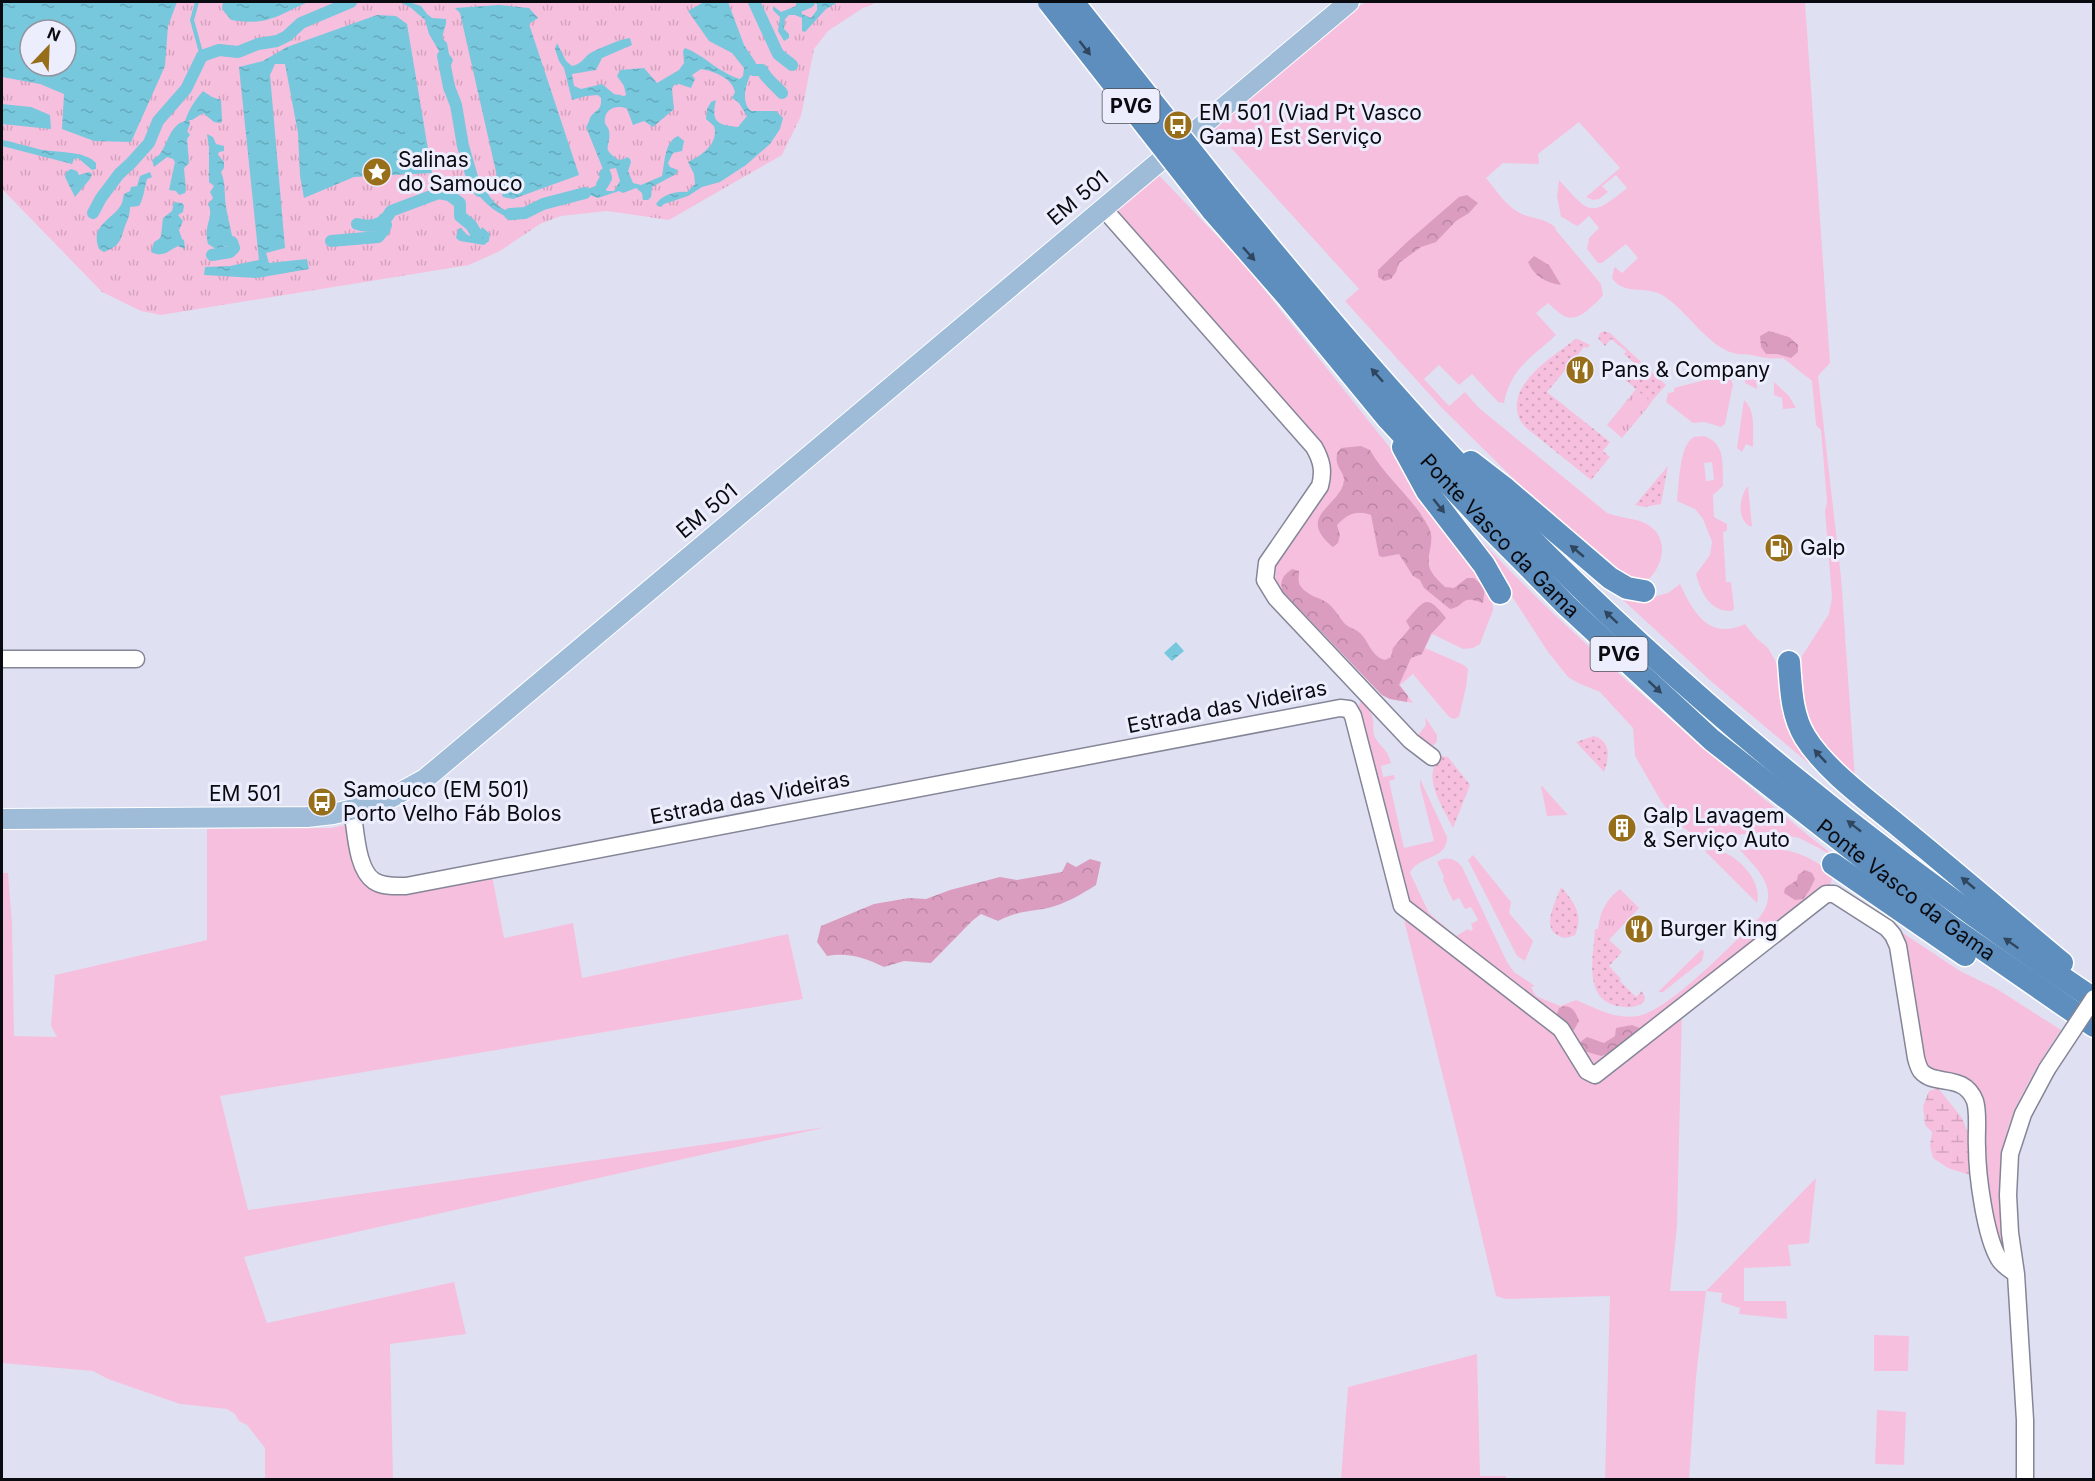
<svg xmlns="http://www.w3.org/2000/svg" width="2095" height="1481" viewBox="0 0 2095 1481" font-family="Inter,sans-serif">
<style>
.grass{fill:#f7bfde;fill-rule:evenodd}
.forest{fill:url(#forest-crowns)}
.wetland{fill:url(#wetland-marsh)}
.park{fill:url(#park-tufts);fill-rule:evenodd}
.garden{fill:url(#garden-dots)}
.water{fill:url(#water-ripples);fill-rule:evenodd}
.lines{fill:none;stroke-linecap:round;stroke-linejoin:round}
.stream{stroke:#77c7dd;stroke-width:4}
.canal{stroke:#77c7dd;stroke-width:12}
.minor-casing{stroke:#848697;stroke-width:19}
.major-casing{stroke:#fff;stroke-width:22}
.highway-casing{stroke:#fff;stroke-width:25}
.minor{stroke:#fff;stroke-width:16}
.major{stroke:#9ebbd8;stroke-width:20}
.highway{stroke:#5d8ebe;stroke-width:22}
.minor-bridge-casing{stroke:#848697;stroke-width:19;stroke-linecap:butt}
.highway-bridge-casing{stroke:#fff;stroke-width:25;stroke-linecap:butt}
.minor-bridge{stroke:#fff;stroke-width:16}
.highway-bridge{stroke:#5d8ebe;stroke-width:22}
.oneway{fill:#2f465e}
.labels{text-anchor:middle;stroke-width:6;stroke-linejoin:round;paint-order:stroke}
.shield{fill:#eceefd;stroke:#4e4f57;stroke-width:1.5}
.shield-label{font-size:20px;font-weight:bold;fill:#0a0b10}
.poi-label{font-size:21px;fill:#0a0b10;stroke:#eceefd;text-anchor:start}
.street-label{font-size:21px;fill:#0a0b10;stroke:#eceefd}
</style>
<defs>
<pattern id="forest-crowns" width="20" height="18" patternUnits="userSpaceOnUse" patternTransform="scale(1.5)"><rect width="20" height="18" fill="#da9dbf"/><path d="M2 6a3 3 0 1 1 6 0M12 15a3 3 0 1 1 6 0" fill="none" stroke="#ba86a3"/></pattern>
<pattern id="wetland-marsh" width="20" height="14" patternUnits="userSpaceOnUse" patternTransform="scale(1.5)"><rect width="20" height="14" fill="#f7bfde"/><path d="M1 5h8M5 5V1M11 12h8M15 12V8" fill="none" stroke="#d2a3bd"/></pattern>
<pattern id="park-tufts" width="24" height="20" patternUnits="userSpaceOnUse" patternTransform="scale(1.5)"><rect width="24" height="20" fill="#f7bfde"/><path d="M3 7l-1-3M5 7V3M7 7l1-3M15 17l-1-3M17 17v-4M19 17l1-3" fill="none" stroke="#d2a3bd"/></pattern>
<pattern id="garden-dots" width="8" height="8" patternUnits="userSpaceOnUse" patternTransform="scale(1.5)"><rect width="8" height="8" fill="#f7bfde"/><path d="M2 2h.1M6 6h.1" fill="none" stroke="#d2a3bd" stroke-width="1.8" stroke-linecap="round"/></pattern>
<pattern id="water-ripples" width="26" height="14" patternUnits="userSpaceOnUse" patternTransform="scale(1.5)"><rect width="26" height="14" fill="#77c7dd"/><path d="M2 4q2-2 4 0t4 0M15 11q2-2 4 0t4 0" fill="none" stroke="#66aabd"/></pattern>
</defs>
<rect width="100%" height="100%" fill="#dfe1f3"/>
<!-- grass -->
<path class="grass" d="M1366 2H1805L1830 363 1818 376 1841 577 1855 778 1815 736 1804 715 1799 674 1802 656 1829 614 1832 597 1825 511 1827 502 1821 430 1816 425 1812 381 1783 358C1771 359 1763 358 1752 355 1746 354 1739 355 1733 353 1706 345 1687 310 1662 295 1646 285 1623 296 1612 278L1614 268 1615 267 1622 273 1638 258 1626 244 1602 263H1598L1587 249 1589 238 1599 228 1589 216 1578 226C1571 224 1568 219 1561 217L1557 196 1559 180C1590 214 1590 218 1627 188L1616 175 1602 186 1608 192 1599 199 1593 200 1586 197 1620 168 1579 122 1538 154 1539 163 1537 164 1503 163 1486 178C1497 191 1506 206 1520 213 1534 220 1544 217 1556 228L1555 229 1601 284 1603 295C1599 301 1594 304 1589 309 1571 324 1564 318 1548 303L1536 313 1556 335C1532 357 1510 369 1504 403L1498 402 1472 374 1459 385 1439 365 1424 379 1449 406 1465 392 1478 407 1607 513C1618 517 1629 518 1640 521 1668 531 1667 559 1650 578L1640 580 1620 574 1538 503 1441 407 1345 301 1359 289 1212 127 1344 15Z
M1151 167 1243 263 1399 459 1492 590 1493 610 1480 644 1473 648 1463 649 1432 634 1425 648 1464 665 1468 669 1466 687 1459 717 1454 719 1449 717 1413 674 1400 685 1413 703 1390 699 1382 695 1275 583 1276 566 1311 513 1321 460 1103 208Z
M1750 372 1756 374 1757 389 1745 383V377Z
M1724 375 1731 380 1733 384 1725 424 1721 427 1705 422 1693 423 1666 402 1668 393 1674 392V388Z
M1774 382 1789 396 1796 408 1783 409 1782 398 1774 395Z
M1744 400C1756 410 1753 432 1753 447L1746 444 1742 452 1737 448Z
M1704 436C1727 444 1722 466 1723 486L1713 495 1714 517 1727 524V531L1723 532 1726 582H1731L1734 608 1732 611C1710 612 1701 593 1696 574L1710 555 1712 542 1703 519 1695 509 1677 501C1679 486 1679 444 1694 437 1695 437 1703 436 1704 436ZM1712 462 1714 480 1706 481 1704 463Z
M1748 486 1752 527C1736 522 1739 496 1748 486Z
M1465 524C1495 555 1525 587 1557 617 1649 703 1745 785 1843 863L1819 848 1799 838 1769 832 1709 837 1694 835 1678 824 1661 801 1635 756 1633 728 1600 692 1578 683 1568 677 1548 652Z
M1596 575 1646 599 1668 593 1680 584C1693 612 1709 641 1745 624L1755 637 1768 648 1776 662 1780 683 1844 793 1713 683Z
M1361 699C1366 706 1372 712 1373 720 1374 728 1372 732 1376 739 1383 750 1387 748 1391 763L1381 766 1383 777 1394 775 1395 779 1389 781 1404 848 1434 841 1420 786V779L1447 837C1448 860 1417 856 1410 873L1429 913 1456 936 1468 929 1470 931 1473 929 1471 924 1478 920 1471 907 1465 909 1459 898 1453 901 1443 880 1444 877 1437 862C1446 856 1455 858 1462 867L1507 962 1514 972 1535 986 1531 987 1536 996 1560 1006 1576 1000C1595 1008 1616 1020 1638 1016 1670 1010 1734 942 1759 918 1781 890 1759 871 1740 850 1782 847 1798 848 1834 874L1830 885 1638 1037 1592 1068 1406 902 1358 709Z
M1425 717 1437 735V741L1434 745 1427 746 1415 739 1426 725Z
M1541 786H1542L1568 815 1547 816Z
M355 823 374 881 491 870 504 938 573 923 582 978 788 934 803 999 220 1096 248 1210 827 1127 244 1257 267 1323 454 1282 466 1334 390 1344 393 1479H265V1448L247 1425 239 1421 235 1414 227 1409 180 1404 108 1379 93 1371 2 1363V873H8L12 924 14 1036 57 1037 51 1026 55 975 207 940V829L331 828Z
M1714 849C1736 853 1763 880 1757 903L1705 851Z
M1473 855 1511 902 1509 913 1533 941 1525 961 1517 956 1468 860Z
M1404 916 1559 1032 1586 1078 1682 1011 1677 1226 1670 1291H1706L1816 1178 1809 1243 1788 1245 1791 1266 1744 1268V1301H1786L1787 1319 1739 1314 1740 1308 1721 1302 1722 1293 1706 1291 1696 1377 1689 1479H1605L1610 1296 1506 1299 1496 1296 1464 1161 1405 924Z
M1900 931 1960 971 1997 989 2061 1030C2040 1062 2007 1111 2004 1150 2002 1186 2006 1224 2007 1261L1990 1224 1981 1103 1934 1072 1922 1061Z
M1702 949 1704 952 1702 961 1663 992H1658Z
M1874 1335 1909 1336 1908 1371H1874Z
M1477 1354 1480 1476H1506V1479H1341L1348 1387Z
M1877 1410 1906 1412 1904 1465 1875 1464Z"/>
<!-- forest -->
<path class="forest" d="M1467 195 1478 203 1469 213 1456 221 1436 242 1421 247 1399 263 1396 272 1391 279 1384 281 1378 277V270L1406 243 1459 197Z
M1534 256 1549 265 1561 285C1546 283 1534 276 1528 262Z
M1769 331 1789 337 1798 345V352L1791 358 1777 354H1766L1761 347 1760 336Z
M1361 446 1370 450C1386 479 1414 498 1429 528 1436 542 1425 555 1430 569 1433 576 1440 582 1445 587L1454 588 1467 578H1474L1485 588 1483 603C1459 594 1467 606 1450 609L1424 588 1420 580 1413 576 1399 554 1383 557 1379 556 1371 515C1356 510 1348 514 1337 525L1340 535 1338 543 1333 547C1294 515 1342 506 1344 480 1344 473 1338 469 1337 462 1336 459 1337 456 1337 453L1341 448Z
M1292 569 1299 571C1299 578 1297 583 1302 588 1309 596 1318 597 1326 602 1335 608 1338 616 1345 624 1349 628 1356 629 1360 633 1369 642 1372 657 1385 660L1391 657 1393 648 1410 628 1406 621C1425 600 1426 593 1446 618L1431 634 1422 654 1411 658 1399 685 1408 696 1407 702 1390 699 1382 695 1282 591C1280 579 1283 576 1292 569Z
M1090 859 1101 862 1096 885C1082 894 1065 904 1048 908 1028 912 1017 911 998 921L981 914 972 921 931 963 904 961 884 967C865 958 849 952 827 956L817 942 821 926 874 904 909 898 926 899 950 890 1000 877 1017 880 1062 872 1067 862 1076 867Z
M1805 870 1812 873 1815 879 1809 891 1803 899 1795 900 1784 893 1785 888 1797 880 1798 875Z
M1564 1006C1573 1006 1576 1013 1579 1021L1574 1030 1571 1031 1556 1017 1559 1008Z
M1632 1025 1640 1028 1641 1031 1608 1054 1601 1056 1584 1051 1579 1043 1587 1037 1604 1043 1615 1036 1616 1028Z"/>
<!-- wetland -->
<path class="wetland" d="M1938 1088 1962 1118 1969 1135 1970 1175 1948 1168 1933 1158 1930 1146 1932 1132 1925 1125 1923 1106 1929 1091Z"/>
<!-- park -->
<path class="park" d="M2 2H878L863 8 828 31 814 49 801 116 782 155 669 220 607 211 561 216 540 224 500 251 469 265 161 315 141 311 102 292 2 189ZM30 30H66V66H30Z
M1636 389 1652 402 1622 438 1607 425Z
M1620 889 1639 908 1609 940 1598 929C1600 911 1606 900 1620 889Z"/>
<!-- garden -->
<path class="garden" d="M1604 331 1610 333 1666 385 1651 402 1622 377 1634 363 1624 354 1626 351 1611 339 1605 346 1598 338 1600 333Z
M1578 339 1590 345 1587 348 1584 347 1573 361 1575 363 1569 370 1566 369 1547 392 1610 442 1603 451 1610 457 1591 480 1525 427C1523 424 1519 419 1518 415 1509 382 1553 357 1574 340Z
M1668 466 1661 504 1644 507 1635 505Z
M1594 736C1612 741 1609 759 1604 772L1576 742Z
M1441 756 1448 757 1470 785 1453 828C1443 807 1420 776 1441 756Z
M1561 887C1574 902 1584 914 1575 935 1568 938 1563 939 1557 935 1541 925 1557 900 1561 887Z
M1595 929H1598L1622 952 1609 966 1621 979 1620 981 1636 997 1642 991 1645 997 1644 1002C1636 1008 1627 1008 1617 1006 1582 998 1594 955 1595 929Z"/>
<!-- water -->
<path class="water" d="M2 2H177L168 26 165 66 131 142 94 141 62 129 64 94 40 84 2 77ZM30 30H66V66H30Z
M223 2H308C277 16 267 26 231 20L222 9Z
M399 2H409L421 6 427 14 432 18 446 19C447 26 442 31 443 39L447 43 449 54 453 60 449 71H445L441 67 439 51 429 34 425 20 410 7Z
M704 2H728L744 45 756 63C749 76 738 100 751 111H776L783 118 780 129 770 144 746 165 720 182 702 187 688 196 664 204 661 207 658 206 656 204C662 195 676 191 687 192L695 184 694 174 688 162C703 155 719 143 714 126L706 119 707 109 711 102 716 100C711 121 716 125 738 127L747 116 739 103 732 98 735 92C732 78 714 71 701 69L692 75 695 79 691 88 679 84 674 85 672 89 674 109 653 127 644 121 633 125 627 109C617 104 603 109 605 123 606 126 609 128 609 131 612 146 599 148 619 160L624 159 627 157 630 159 631 162 628 171 633 183 641 185 662 176C665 163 664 142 678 136L684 141 682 151 673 153 668 163 670 167 678 170 676 174 652 187 651 197 648 200H643L642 193 636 188 623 193 619 191 598 198 585 193V190L600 184 607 191H614L620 181 616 168 610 169 605 174 586 127C588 124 589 121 590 118 595 109 602 112 601 98L598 95 586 96 572 100 564 68 559 61 555 49 557 43 566 61 572 66C583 64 584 56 592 52 601 48 620 39 630 38L632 45 602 58 596 70 572 74 574 86 581 89 602 84 614 94 624 96 626 95 624 86 617 76 620 70 644 68 657 83 679 70 684 63 683 51 685 48C704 55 719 73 740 79L743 76 744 68 732 53 709 41 688 11Z
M812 2H838L826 9 805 32 802 31V18L795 15H789L785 19 784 29 789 34V38L784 41 778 31 780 17 773 10V6L781 12 801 4 802 14 811 18 817 10V4Z
M499 5 529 8 538 18 529 24 579 175 513 199 503 197 499 185 460 13 455 8Z
M377 15 396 16 407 24 432 173 354 177 304 198 300 176 298 133 285 64H275L270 75 285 248 266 253 269 263 307 259 309 269 257 278 204 275 205 267 230 266 259 260 239 67 263 61 287 47Z
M203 91 212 97 221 100 222 121 221 123 214 122 203 113 192 120H189L190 124 187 131 190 135 187 139 189 163 184 168 186 190 185 193 179 195 176 191 169 190 175 162 173 159 167 157 154 167 152 160C155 158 158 156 160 154 168 143 170 125 185 121 189 109 195 100 203 91Z
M2 104 31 107 50 115 51 129 2 124Z
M207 134 213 137 216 144 224 146V151L219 152 218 155 224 162V168L221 172C226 183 224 195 226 207 228 219 231 229 233 241L230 245 216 249 208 244C207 240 206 233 207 229 208 220 213 214 208 204L213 198 210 192 214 186 209 182V147Z
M2 140C14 142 26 146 38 149 55 153 85 150 96 163V169L92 170 78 158 74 159 72 164 2 146Z
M71 169 77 171 79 175 89 172 92 174 90 179 75 197 65 177 66 172Z
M150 172 152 177 147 179C144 189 144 197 139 206L130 207C130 215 128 219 125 226 120 241 121 245 104 252L99 249C89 224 114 220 122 203 123 200 123 197 124 194L130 191 131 187 137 186 140 176Z
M471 178 480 180C488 196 502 219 523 209L524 216 515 220C495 214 482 201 470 184Z
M174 202 182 203 184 206 183 212 178 215 183 221 179 230 182 239 184 240 185 249 178 246C168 251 163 258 151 252L154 242 159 239 161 236 163 218 172 211Z
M482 227 490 234 489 241 484 245 460 241 456 238 458 229 461 228C467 234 467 238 478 235Z
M1176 642 1184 651 1172 661 1164 653Z"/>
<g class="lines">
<!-- stream -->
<path class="stream" d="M197 2 192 20 202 56"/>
<!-- canal -->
<path class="canal" d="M754 2 778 54 792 65
M802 5 809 2
M443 56 449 87 456 105 463 146 474 184 480 191
M753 70H762C766 79 775 85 782 93
M602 185 606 178 605 174
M93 213 101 198 119 174 131 163 149 143 158 121 186 89 202 56 219 50 238 52 258 44 277 41 287 36 301 23 351 2
M510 214 525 213 543 204 585 193
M357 224C371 228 384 225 391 211L439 193 449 195 460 203V216L471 225 477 235
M331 241 378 237 384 230 386 225 384 219
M212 255 230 252 234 248 232 242"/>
<!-- minor casing -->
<g class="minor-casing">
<path id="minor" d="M1103 208 1314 447C1322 461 1324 471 1320 486L1267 563 1265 580 1276 598 1411 741 1432 757
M2 659H136
M352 810C356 829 356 869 374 881 383 887 396 886 406 886L1340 708 1349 709 1353 716 1402 906 1561 1029 1587 1071 1595 1075 1826 894H1834L1887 928 1893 935 1898 946 1916 1058C1917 1062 1919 1068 1921 1071 1934 1087 1964 1072 1975 1101 1979 1114 1976 1133 1977 1147 1977 1174 1985 1236 1999 1259 2002 1265 2011 1270 2016 1274
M2025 1480V1420L2016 1274 2010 1233 2008 1195 2010 1154 2023 1114 2047 1069"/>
</g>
<!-- major casing -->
<g class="major-casing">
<path id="major" d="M2 819 307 817 333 814 383 802 425 779 1349 2"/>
</g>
<!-- highway casing -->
<g class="highway-casing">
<g id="highway">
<path d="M1228 197C1311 298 1395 399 1486 493 1669 684 1874 852 2094 999"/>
<path id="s1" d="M1212 210 1287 296 1388 419 1492 530 1566 605 1712 740 1951 927 2094 1026"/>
<path d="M1403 447 1427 491 1484 565 1500 593"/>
<path d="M1471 462 1506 489 1610 578 1627 588 1644 591"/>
<path d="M1789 662C1791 687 1791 714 1805 737 1826 771 1870 802 1901 828 1955 872 2008 918 2062 963"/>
<path d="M1833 864 1965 955"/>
</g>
</g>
<!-- minor -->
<use href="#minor" class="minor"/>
<!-- major -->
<use href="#major" class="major"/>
<!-- highway -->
<use href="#highway" class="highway"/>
<!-- minor-bridge casing -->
<g class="minor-bridge-casing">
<path id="minor-bridge" d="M2047 1069 2094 998"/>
</g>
<!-- highway-bridge casing -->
<g class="highway-bridge-casing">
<path id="highway-bridge" d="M1049 2 1212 210
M1073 2 1228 197"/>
</g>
<!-- minor-bridge -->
<use href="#minor-bridge" class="minor-bridge"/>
<!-- highway-bridge -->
<use href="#highway-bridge" class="highway-bridge"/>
</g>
<!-- one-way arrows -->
<defs><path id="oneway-solid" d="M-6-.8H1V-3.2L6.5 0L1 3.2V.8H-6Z" transform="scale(1.5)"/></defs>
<g class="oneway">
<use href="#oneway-solid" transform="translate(1085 48) rotate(52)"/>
<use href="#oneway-solid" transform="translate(1249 254) rotate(48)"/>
<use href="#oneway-solid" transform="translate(1377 375) rotate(-132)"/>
<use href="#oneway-solid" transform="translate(1439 506) rotate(51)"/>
<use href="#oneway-solid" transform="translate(1577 551) rotate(-140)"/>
<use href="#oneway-solid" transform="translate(1611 617) rotate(-137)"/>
<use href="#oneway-solid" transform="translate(1655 687) rotate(43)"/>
<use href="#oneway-solid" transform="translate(1820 756) rotate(-133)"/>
<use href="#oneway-solid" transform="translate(1854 826) rotate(-142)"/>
<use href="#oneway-solid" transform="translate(1968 883) rotate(-140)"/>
<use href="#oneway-solid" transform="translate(2011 943) rotate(-145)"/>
</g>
<!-- icons -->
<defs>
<g id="bus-disc" transform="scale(1.5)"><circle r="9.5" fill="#976e1a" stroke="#eceefd"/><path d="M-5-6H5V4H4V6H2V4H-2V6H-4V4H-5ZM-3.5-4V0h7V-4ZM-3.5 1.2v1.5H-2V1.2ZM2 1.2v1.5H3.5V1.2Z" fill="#fff"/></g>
<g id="sight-disc" transform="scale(1.5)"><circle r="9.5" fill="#976e1a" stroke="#eceefd"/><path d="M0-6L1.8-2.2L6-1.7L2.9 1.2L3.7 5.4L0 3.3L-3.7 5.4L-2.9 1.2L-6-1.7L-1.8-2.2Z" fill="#fff"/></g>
<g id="restaurant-disc" transform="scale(1.5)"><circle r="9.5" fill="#976e1a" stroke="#eceefd"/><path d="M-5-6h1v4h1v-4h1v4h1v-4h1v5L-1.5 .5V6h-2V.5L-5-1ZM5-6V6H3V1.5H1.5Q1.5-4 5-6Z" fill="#fff"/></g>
<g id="fuel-disc" transform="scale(1.5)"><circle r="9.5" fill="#976e1a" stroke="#eceefd"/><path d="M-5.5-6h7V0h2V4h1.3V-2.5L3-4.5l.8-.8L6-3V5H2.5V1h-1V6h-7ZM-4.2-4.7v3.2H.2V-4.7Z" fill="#fff"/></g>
<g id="building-disc" transform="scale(1.5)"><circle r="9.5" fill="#976e1a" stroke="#eceefd"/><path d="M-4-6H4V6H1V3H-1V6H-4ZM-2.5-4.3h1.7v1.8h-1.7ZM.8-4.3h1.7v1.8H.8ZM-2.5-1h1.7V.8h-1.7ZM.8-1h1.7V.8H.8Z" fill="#fff"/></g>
</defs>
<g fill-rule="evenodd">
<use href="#bus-disc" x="1178" y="125"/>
<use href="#sight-disc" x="377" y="172"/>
<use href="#restaurant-disc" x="1580" y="370"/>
<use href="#fuel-disc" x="1779" y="548"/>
<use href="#bus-disc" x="322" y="802"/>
<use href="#building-disc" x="1622" y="828"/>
<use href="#restaurant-disc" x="1639" y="929"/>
</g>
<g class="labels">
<!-- shield labels -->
<g class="shield">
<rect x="1102.5" y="89" width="57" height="34" rx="4.5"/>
<rect x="1590.5" y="637" width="57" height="34" rx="4.5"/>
</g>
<g class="shield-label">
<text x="1131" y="113">PVG</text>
<text x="1619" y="661">PVG</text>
</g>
<!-- poi labels -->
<g class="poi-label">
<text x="1199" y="120">EM 501 (Viad Pt Vasco<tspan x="1199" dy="24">Gama) Est Serviço</tspan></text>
<text x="398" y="167">Salinas<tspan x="398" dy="24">do Samouco</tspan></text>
<text x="1601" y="377">Pans &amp; Company</text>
<text x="1800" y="555">Galp</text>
<text x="343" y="797">Samouco (EM 501)<tspan x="343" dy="24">Porto Velho Fáb Bolos</tspan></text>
<text x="1643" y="823">Galp Lavagem<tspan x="1643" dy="24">&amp; Serviço Auto</tspan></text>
<text x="1660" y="936">Burger King</text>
</g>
<!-- street labels -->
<g class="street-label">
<text transform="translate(1078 198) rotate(-40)" y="7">EM 501</text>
<text transform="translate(707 511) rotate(-40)" y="7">EM 501</text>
<text dy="7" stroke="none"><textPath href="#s1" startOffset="435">Ponte Vasco da Gama</textPath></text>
<text transform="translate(1227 707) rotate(-11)" y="7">Estrada das Videiras</text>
<text x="245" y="801">EM 501</text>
<text transform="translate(750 798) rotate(-11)" y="7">Estrada das Videiras</text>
<text dy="7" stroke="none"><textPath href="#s1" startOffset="975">Ponte Vasco da Gama</textPath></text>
</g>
</g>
<!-- border -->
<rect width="2095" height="1481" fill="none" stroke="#0a0b10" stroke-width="6"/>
<!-- north arrow -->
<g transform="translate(48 48) rotate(23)"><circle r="28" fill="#eceefd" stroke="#92939e" stroke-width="1.5"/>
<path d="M0-4.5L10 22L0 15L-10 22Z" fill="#976e1a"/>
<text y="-9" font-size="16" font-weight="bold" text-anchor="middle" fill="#0a0b10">N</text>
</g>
</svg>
